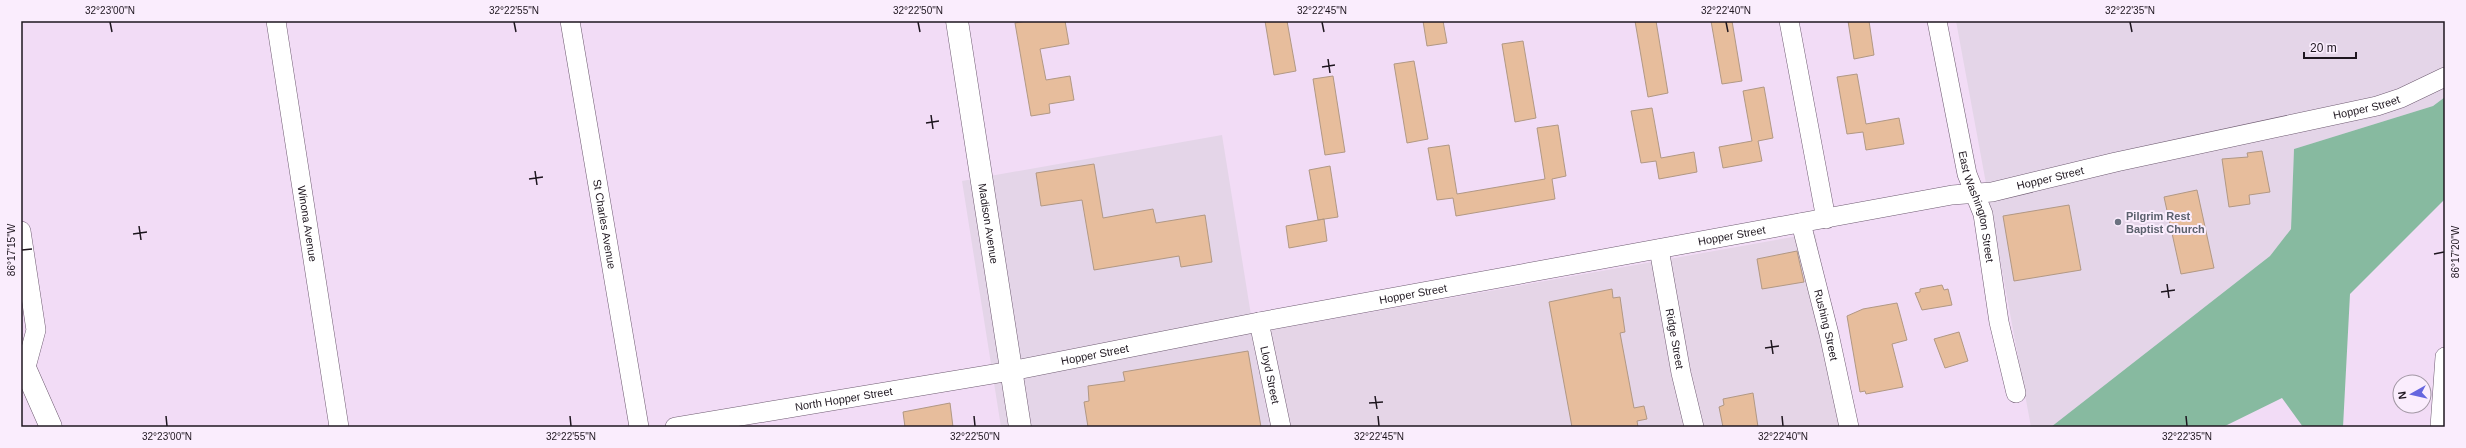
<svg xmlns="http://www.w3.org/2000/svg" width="2466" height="448" viewBox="0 0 2466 448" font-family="Helvetica,sans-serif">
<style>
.commercial{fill:#e4d5e8}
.industrial{fill:#e5d5e7}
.forest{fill:#87baa0}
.building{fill:#e7bd9c;stroke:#b19884}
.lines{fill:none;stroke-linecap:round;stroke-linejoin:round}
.minor-casing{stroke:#6e5b71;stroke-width:20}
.major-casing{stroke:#6e5b71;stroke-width:23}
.minor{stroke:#fff;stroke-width:19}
.major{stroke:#fff;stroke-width:22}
.ticks{fill:none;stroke:#1e161f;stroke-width:1.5}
.worship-dot{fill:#6b7280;stroke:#faedfd;stroke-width:1.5}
.labels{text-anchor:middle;stroke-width:4;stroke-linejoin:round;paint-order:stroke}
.street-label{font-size:11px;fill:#1e161f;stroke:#faedfd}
.worship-label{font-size:11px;font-weight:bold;fill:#5b616d;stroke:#faedfd;text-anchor:start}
.neatline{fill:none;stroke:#1e161f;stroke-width:1.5}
.ticks-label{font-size:10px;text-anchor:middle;fill:#1e161f}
</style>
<rect width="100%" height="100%" fill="#f2dcf6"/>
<!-- commercial -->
<path class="commercial" d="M1956 21H2445V97L2433 106 2294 149 2291 229 2270 256 2051 427H2031Z
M1222 135 1269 427H1001L962 181Z"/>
<!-- industrial -->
<path class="industrial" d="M1815 233 1856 427H1269L1254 333Z"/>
<!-- forest -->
<path class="forest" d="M2445 97V199L2350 294 2343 427H2303L2282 398 2223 427H2051L2270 256 2291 229 2294 149 2433 106Z"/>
<!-- building -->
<path class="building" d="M1026 21H1065L1069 44 1040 49 1046 80 1070 76 1074 100 1049 104 1050 113 1031 116 1015 23Z
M1265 21H1287L1296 71 1274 75Z
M1423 21H1443L1447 43 1427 46Z
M1635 21H1656L1668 93 1648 97Z
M1711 21H1732L1742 81 1722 84Z
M1848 21H1869L1874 55 1854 59Z
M1523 41 1536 118 1515 122 1502 44Z
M1414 61 1428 139 1407 143 1394 64Z
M1857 74 1866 124 1899 118 1904 144 1866 150 1863 132 1847 134 1837 77Z
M1333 76 1345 152 1325 155 1313 79Z
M1764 87 1773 138 1758 141 1762 161 1723 168 1719 147 1752 141 1743 91Z
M1652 108 1661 158 1694 152 1697 172 1659 179 1656 161 1641 163 1631 111Z
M1558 125 1566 176 1552 179 1555 199 1456 216 1453 198 1437 200 1428 148 1449 145 1457 194 1545 179 1537 128Z
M2262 151 2270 192 2249 195 2250 204 2229 207 2222 159 2248 157 2247 153Z
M1094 164 1103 218 1153 209 1156 223 1205 215 1212 262 1181 267 1179 256 1094 270 1082 200 1041 206 1036 173Z
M1330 166 1338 217 1318 220 1309 170Z
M2197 190 2214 268 2181 274 2164 197Z
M2069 205 2081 270 2014 281 2003 216Z
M1324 219 1327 241 1289 248 1286 226Z
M1797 251 1804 282 1762 289 1757 259Z
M1942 285 1944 290 1948 289 1952 305 1922 310 1915 293 1920 292V289Z
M1612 289 1613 298 1620 297 1625 332 1620 333 1634 408 1644 406 1647 419 1637 421 1638 427H1572L1549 302Z
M1897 303 1907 340 1892 344 1903 387 1866 394 1865 391 1860 392 1847 316 1863 309Z
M1959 332 1968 361 1945 368 1934 339Z
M1248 351 1261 427H1088L1084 402 1089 401 1088 386 1125 381 1123 372Z
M1753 393 1758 427H1723L1719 407 1724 405 1723 399Z
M950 403 953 427H905L903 412Z"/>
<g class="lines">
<!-- minor casing -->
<g class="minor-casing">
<g id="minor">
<path id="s1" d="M276 21 339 427"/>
<path id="s2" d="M570 21 639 427"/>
<path d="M1789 21 1826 219"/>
<path id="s3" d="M1937 21 1967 174 1983 214 1999 322 2016 393"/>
<path id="s4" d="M1801 223 1829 334 1849 427"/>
<path d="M21 231 36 330 26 367"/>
<path id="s5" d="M1659 249 1681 373 1694 427"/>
<path id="s6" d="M1259 322 1281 427"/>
<path id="s7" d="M675 427 1011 371 1259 322 1952 195 1992 192 2116 162 2377 106 2401 98 2445 77"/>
<path d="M2440 427 2445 357"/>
</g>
</g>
<!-- major casing -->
<g class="major-casing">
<g id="major">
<path id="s8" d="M957 21 1020 427"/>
<path d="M21 359 51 427"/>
</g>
</g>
<!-- minor -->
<use href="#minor" class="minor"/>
<!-- major -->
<use href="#major" class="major"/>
</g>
<!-- ticks -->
<path class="ticks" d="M110 22 112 32M514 22 516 32M918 22 920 32M1322 22 1324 32M1726 22 1728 32M2130 22 2132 32M1328 59 1330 73M1322 67 1335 65M931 115 933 129M926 123 939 121M535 171 537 185M529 179 543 177M139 226 141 240M133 234 147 232M22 250 32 249M2434 254 2444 252M2167 284 2169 298M2161 292 2175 290M1771 340 1773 354M1765 348 1779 346M1375 396 1377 409M1369 403 1383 402M166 416 167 426M570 416 571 426M974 416 975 426M1378 416 1379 426M1782 416 1783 426M2186 416 2187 426"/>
<!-- markers -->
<circle class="worship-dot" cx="2118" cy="222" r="4"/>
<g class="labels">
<!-- street labels -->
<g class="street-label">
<text dy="4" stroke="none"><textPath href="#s7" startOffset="1722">Hopper Street</textPath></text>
<text dy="4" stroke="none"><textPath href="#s7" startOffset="1398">Hopper Street</textPath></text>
<text dy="4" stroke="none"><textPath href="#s3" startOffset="190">East Washington Street</textPath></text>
<text dy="4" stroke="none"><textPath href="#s1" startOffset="205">Winona Avenue</textPath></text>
<text dy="4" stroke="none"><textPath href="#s2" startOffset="206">St Charles Avenue</textPath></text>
<text dy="4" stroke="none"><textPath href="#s8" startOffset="205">Madison Avenue</textPath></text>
<text dy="4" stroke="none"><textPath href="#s7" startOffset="1074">Hopper Street</textPath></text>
<text dy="4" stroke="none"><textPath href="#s7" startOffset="750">Hopper Street</textPath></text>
<text dy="4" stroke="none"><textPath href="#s4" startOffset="105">Rushing Street</textPath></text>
<text dy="4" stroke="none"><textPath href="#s5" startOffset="91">Ridge Street</textPath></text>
<text dy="4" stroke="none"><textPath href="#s7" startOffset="426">Hopper Street</textPath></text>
<text dy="4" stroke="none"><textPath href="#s6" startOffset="54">Lloyd Street</textPath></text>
<text dy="4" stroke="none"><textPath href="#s7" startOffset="171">North Hopper Street</textPath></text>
</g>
<!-- worship labels -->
<g class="worship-label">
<text x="2126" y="220">Pilgrim Rest<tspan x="2126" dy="13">Baptist Church</tspan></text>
</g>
</g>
<!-- border -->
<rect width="2466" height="448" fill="none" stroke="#faedfd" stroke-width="44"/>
<!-- north arrow -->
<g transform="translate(2412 394) rotate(262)"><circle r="19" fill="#faedfd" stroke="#a297a4"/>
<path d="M0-3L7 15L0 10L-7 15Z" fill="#6566df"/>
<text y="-6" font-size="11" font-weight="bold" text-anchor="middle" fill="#1e161f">N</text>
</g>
<!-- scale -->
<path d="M2304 52v6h52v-6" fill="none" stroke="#1e161f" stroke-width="2"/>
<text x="2310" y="52" font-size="12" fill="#1e161f" stroke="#faedfd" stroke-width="3" paint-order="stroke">20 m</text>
<rect x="22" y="22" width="2422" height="404" class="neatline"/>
<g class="ticks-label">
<text x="110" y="14">32°23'00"N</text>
<text x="514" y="14">32°22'55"N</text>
<text x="918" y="14">32°22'50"N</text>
<text x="1322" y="14">32°22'45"N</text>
<text x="1726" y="14">32°22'40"N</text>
<text x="2130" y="14">32°22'35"N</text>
<text transform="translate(11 250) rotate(-90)" y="4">86°17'15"W</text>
<text transform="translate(2455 252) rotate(-90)" y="4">86°17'20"W</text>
<text x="167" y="440">32°23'00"N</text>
<text x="571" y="440">32°22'55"N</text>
<text x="975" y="440">32°22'50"N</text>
<text x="1379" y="440">32°22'45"N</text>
<text x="1783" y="440">32°22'40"N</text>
<text x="2187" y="440">32°22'35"N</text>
</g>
</svg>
